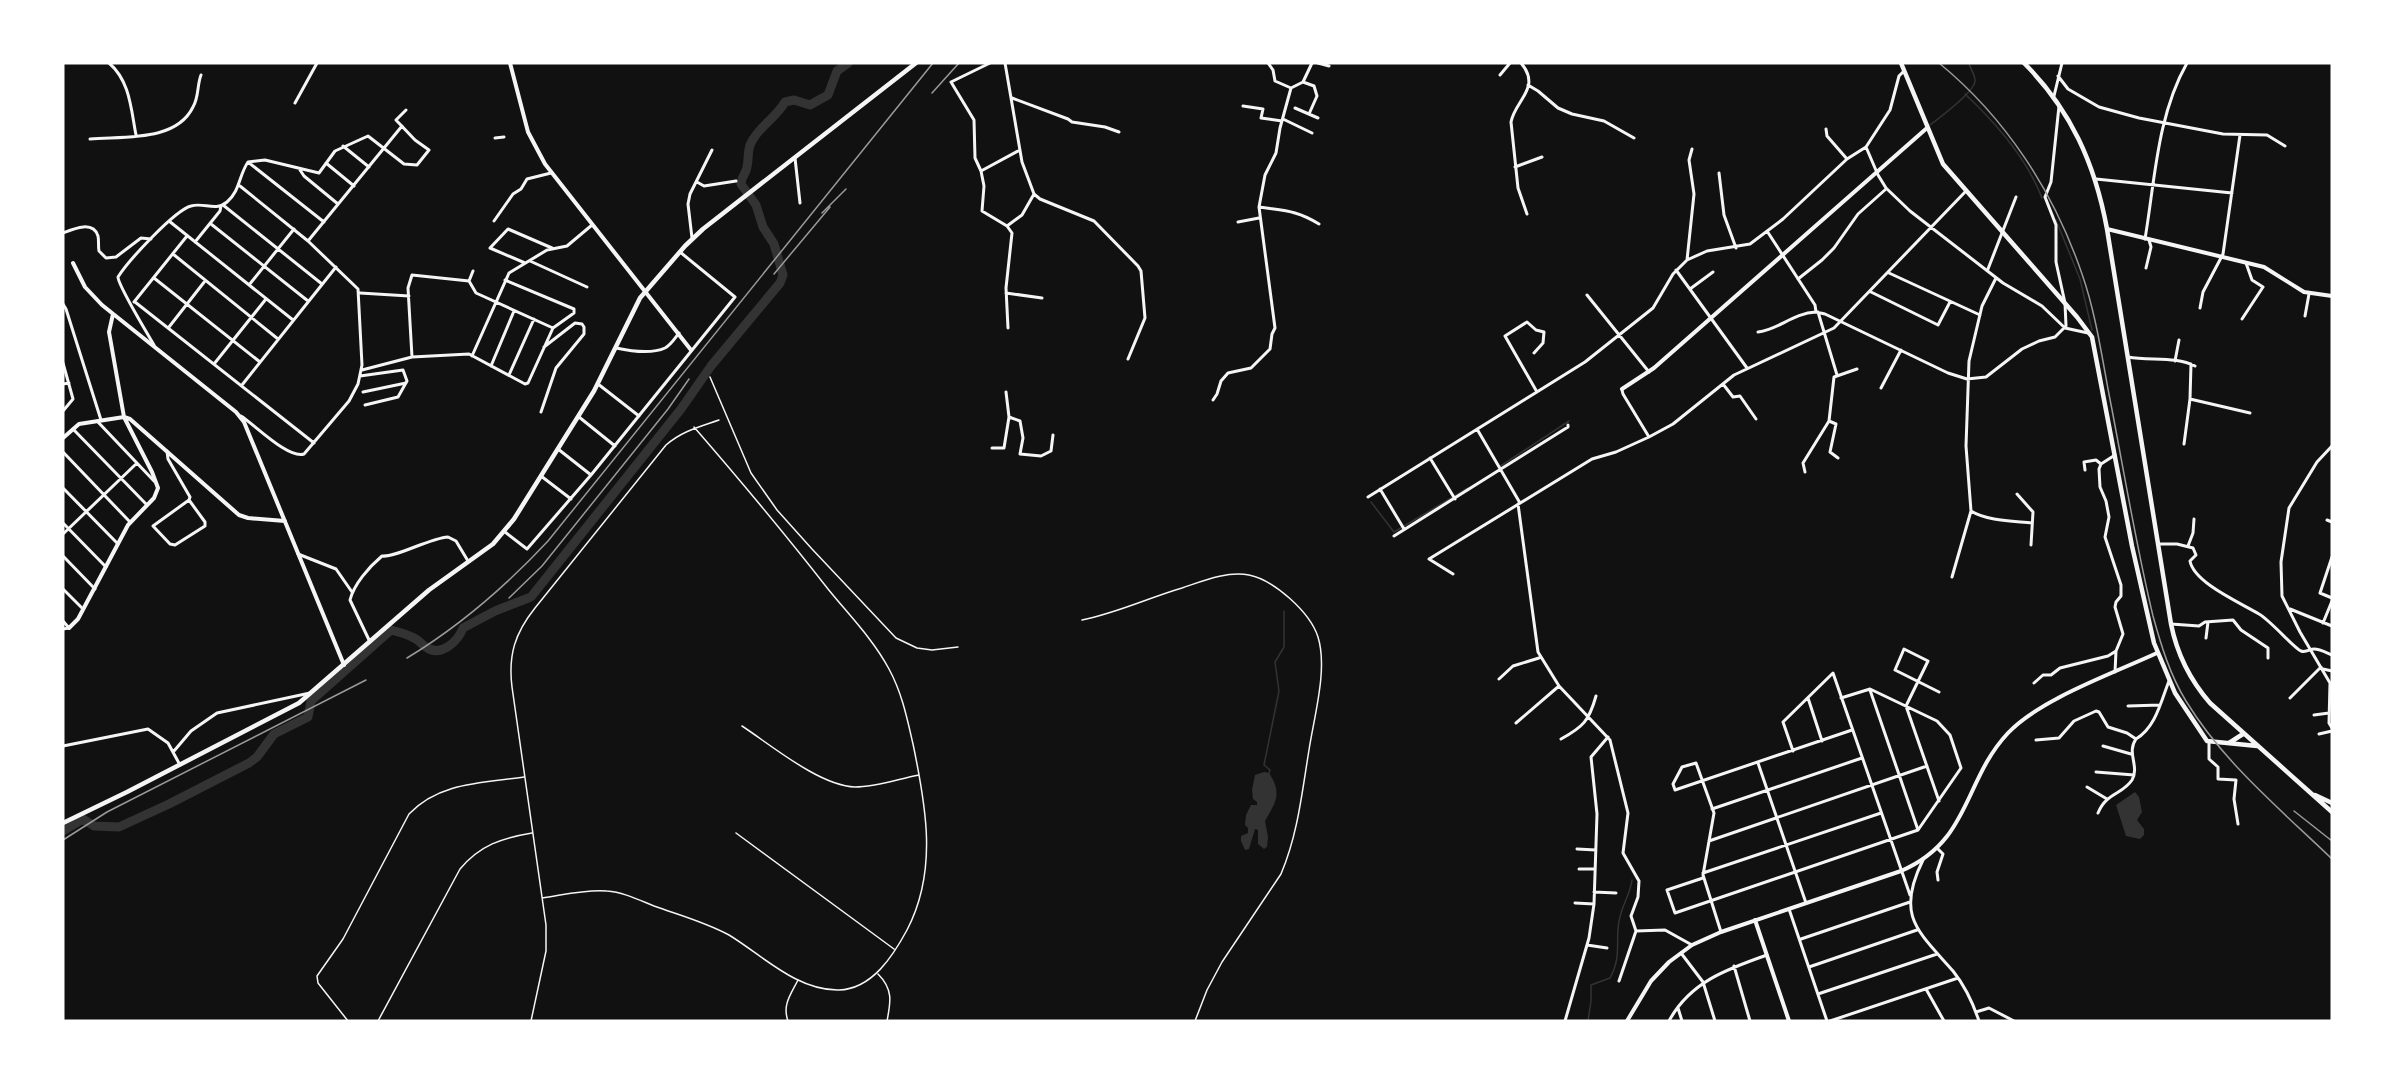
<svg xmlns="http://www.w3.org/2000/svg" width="2395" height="1084" viewBox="0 0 2395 1084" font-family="Helvetica,sans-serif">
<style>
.water{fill:#333}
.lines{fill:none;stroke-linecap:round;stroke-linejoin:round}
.stream{stroke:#333;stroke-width:1.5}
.river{stroke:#333;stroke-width:9}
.service{stroke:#f5f5f5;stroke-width:1.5}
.minor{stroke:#f5f5f5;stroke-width:3}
.tertiary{stroke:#f5f5f5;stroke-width:4}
.secondary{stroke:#f5f5f5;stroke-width:4.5}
.rail{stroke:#9a9a9a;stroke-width:1.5}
</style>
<rect width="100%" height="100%" fill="#111"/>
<!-- water -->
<path class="water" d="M1264 772 1269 773C1283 794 1275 803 1265 821L1268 837 1267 847 1264 849 1258 844V830L1255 829 1249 849 1245 850 1241 841V836L1248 833V828L1245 825 1246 815 1251 805H1257V802L1253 799 1252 790 1255 775Z
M2135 792 2139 797 2142 812 2137 820 2144 829V835L2140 839 2126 836 2116 805Z"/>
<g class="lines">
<!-- stream -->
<path class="stream" d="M1965 94C1996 123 2027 159 2042 198
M1930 125C1939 118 1975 92 1975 81 1976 77 1970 68 1969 63
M2056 220 2080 279 2092 330
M1499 467 1569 421
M1371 502 1394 532 1468 488
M1269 773 1270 770 1264 765 1279 691 1275 662 1284 647V611
M1588 1021 1591 1001V985L1610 978C1623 955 1614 937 1620 917 1623 903 1630 895 1632 880"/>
<!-- river -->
<path class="river" d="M63 831 83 819 94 826 119 827 169 804 249 763 257 757 274 734 308 717 311 701 391 630C399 632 407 634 414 638 419 640 421 644 426 647 441 658 458 641 463 628L495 611 531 597 681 409 711 366 780 283 783 275 774 244 763 227 756 205 741 184C741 177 746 174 747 167 749 159 747 150 751 143 758 127 776 118 785 102L794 100 810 105 828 95 837 71 848 63"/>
<!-- service -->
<path class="service" d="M710 377 751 473 777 510 812 549 896 638 917 648 932 650 958 647
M1082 620C1117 613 1148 598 1182 588 1203 581 1226 571 1249 575 1274 580 1310 612 1318 637 1328 669 1314 717 1309 750 1302 792 1298 834 1281 874L1222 962 1207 990 1195 1021
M742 726C771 745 820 786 855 787 876 787 898 779 919 775
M736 833 894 949
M542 898C563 895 586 889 607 891 623 892 639 900 654 906 679 915 705 922 729 935 762 955 797 991 839 990 872 989 893 956 907 930 938 871 926 806 913 744 907 718 902 693 889 669 873 639 849 615 828 589 785 534 740 480 694 427
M878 974C893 989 891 1001 887 1021
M348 1021 318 983 317 976 343 939 409 814C439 782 483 783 524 777
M378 1021 460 869C480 845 502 838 532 833
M531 1021 546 951V925L512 687C508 655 515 633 535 608L666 445C682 431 699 427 719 420
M788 1021C782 1005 791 994 798 980"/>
<!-- minor -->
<path class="minor" d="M109 63C130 81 131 109 136 135
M1005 63 1022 162 1034 194 1040 199 1094 221 1138 266 1141 271 1145 318 1128 359
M1268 63 1273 70 1275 81 1291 88
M1318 63 1329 66
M1521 63C1542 88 1515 100 1511 122L1518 188 1527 214
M1500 75 1510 63
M2058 76 2068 89 2099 107 2139 118 2223 134 2267 135 2285 146
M1303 82 1314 86 1317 96 1309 114
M1528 85 1538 91 1558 108 1572 114 1604 121 1634 138
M2054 96 2062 63
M1012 98 1068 119 1072 122 1105 127 1119 132
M295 103 317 63
M1243 106 1263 109 1261 118 1282 121
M1295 108 1318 118
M1283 119 1312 133
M1826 129 1827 136 1847 159
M495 138 504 137
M90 139C124 136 176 142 193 107 199 97 197 85 201 75
M343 146 369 167
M1866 147 1878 175 1886 188 1910 211 2003 283 2042 306 2065 328 2088 333
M795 158 800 203
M248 162 265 160 319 173 335 151 368 136 404 164 417 165 429 150 415 140 396 120 406 110
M326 163 354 186
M1515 167 1542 157
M300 170 304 176 338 204
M981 171 975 158 974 120 951 82 990 63
M1719 173 1724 215 1736 248
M2096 179 2232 193
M697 182 704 186 736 181
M240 186 308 241 358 289 362 365 358 384 349 401 304 454C288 459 255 425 241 416
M223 205 322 284
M1259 207C1285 211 1296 210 1319 224
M169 221 293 320
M494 221 513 194 521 189 527 179 551 173
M1238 222 1259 218
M211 224 308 301
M1007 226 1022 215 1034 194
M1767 231 1815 305 1816 312 1825 314 1948 373 1967 379 1986 377 2022 349 2039 341 2055 337 2066 326 2065 303 2056 262V225L2045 197 2051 182 2059 106
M63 233C73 229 93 220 98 236 99 240 98 246 99 251L106 258 116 257 141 238 151 239
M692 238 688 204 690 194 712 150
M2145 239C2155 180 2157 116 2187 63
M308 241 402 126
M195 242 220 211 221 206
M173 254 278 339
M1687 260 1694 194 1689 160 1692 149
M530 261 587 287
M525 263 490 248 508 229 552 248
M2146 268 2151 247 2149 240
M1988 269 2016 197
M1676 270 1747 368
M1889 273 1980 315
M154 278 260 362
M1798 279 1822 260 1834 248 1858 214 1886 189
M469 281 473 271
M249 285 294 229
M1690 289 1713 272
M1871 292 1938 325 1950 302
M360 293 409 296
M1006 293 1042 298
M1587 295 1649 372
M134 302 187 236
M135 302 314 443
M63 304 66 309 101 420
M2200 308 2203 292 2223 254 2240 135
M1818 312 1837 375
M2305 316 2309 294
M2242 319 2263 287 2252 280 2246 263
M169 327 205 281
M1008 328 1006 288 1012 233 1007 226 982 211 984 186 981 171 1020 150
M1758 332C1778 330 1793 313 1816 312
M154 345C147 333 118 285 118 277 128 261 175 210 191 206 204 202 215 212 227 202 240 191 239 175 248 162L324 222
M616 348C630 351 652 354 665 348 671 345 675 338 679 333
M1534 353 1543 343 1544 332 1536 330 1527 322 1505 336 1537 392
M472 356 509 273 547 250 567 246 592 225
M412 357 408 288 412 275 469 281 476 293 553 328
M2128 357C2150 361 2176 356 2195 366
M2175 361 2179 340
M63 363 73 399 63 411
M214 364 266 299
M491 366 514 311
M362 370 412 357 469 354 525 384 528 383 553 328 574 313V309L505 280
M509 375 534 319
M360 376 403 370 407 381 398 397 365 405
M63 384 69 383
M598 384 639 416
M1723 384 1733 397 1740 396 1756 419
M242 385 336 267
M1881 388 1901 350
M1622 390 1623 394 1649 437
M363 392 406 383
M1006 392 1009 417 1020 421 1023 438 1020 454 1041 456 1051 451 1053 435
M2190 399 2250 413
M1213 400 1217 394 1221 381 1228 373 1251 368 1270 349 1272 334 1275 328 1259 207 1265 175 1276 153 1280 128 1291 88 1303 82 1312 63
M541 412 556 368 584 334V327L582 324 575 323 544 347
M579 417 615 446
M97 421 154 481
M73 429 147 505
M1477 429 1520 503
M2184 444 2190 399 2191 364
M2332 446 2317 462 2289 508 2281 562 2282 596 2300 632 2330 683 2329 723 2332 728
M992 448H1004L1009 417
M558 449 591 475
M167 451 168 459 190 497 189 500 205 522V526L175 545 170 544 153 526 189 500
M63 452 130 522
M1430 458 1455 499
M1838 458 1830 452 1836 424 1829 421 1834 377 1857 369
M2085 470 2084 462 2096 460 2101 464
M1805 472 1803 463 1829 421
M541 476 571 499
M63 488 118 544
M1380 489 1404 529
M2017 494 2033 512 2031 545
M1368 497 1585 362 1653 308 1673 274 1687 260 1707 251 1750 244 1783 219 1847 159 1866 147 1890 110 1899 76 1904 71
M1518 504 1538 652 1559 686 1610 740 1628 813 1623 853 1639 881 1638 897 1631 916 1636 931 1619 981
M1971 511C1987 521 2013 521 2032 523
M2327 520 2332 522
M63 523 106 567
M505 532 527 549 591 475 735 297 680 252
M63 534 137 463
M1394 536 1568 427V425
M2159 544H2177L2193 548 2196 555 2190 561C2194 583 2241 603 2259 614 2270 620 2295 649 2301 651 2306 653 2310 649 2314 649 2320 649 2327 653 2332 655
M2188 546 2193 533 2194 519
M298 554 336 569 352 592
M63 556 95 589
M2332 557 2320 593 2332 598
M1453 574 1429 559 1592 459 1616 452 1649 437 1673 424 1734 375 1834 328 1966 191
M1952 577 1971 511 1966 446 1969 361 1982 306 1996 278
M63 589 83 609
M2290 609 2332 626
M63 621 69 628
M2323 623 2332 601
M2171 624 2199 626 2205 622 2233 620 2241 630 2268 648V658
M63 629 69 628
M2206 638 2208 622
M370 642 350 600C354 584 369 567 382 556 395 558 430 538 448 537L456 541 468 561
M2323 669 2332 671
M2115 672 2116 651
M1499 679 1513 666 1539 658
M2034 683 2043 675H2051L2060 668 2108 656 2116 651 2123 634 2115 607 2116 602 2121 596V585L2105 537 2109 517 2106 501 2100 487 2099 469 2101 464 2115 455
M1870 690 1918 830
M1808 698 1822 741
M2290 698 2321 667
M2128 706 2160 705
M2314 715 2329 713
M1516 723 1559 686
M2319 734 2332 731
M1561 739C1583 727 1589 721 1596 696
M2036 740 2059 738 2074 721 2096 711 2099 712 2108 727 2127 733 2136 739C2156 727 2161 701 2169 681
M2209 742V759L2218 767V779L2236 780 2234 799 2238 824
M63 746 148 729 168 743 180 765
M2103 746 2131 754
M174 751 191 731 217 713 310 693
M1793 751 1783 722 1833 673 1910 895
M1758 763 1806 903
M2096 772 2134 775
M2087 787 2107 799
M1939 801 1906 706 1928 661 1904 649 1895 670 1939 692
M1712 809 1862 758
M2098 813C2107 792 2122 795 2132 780 2140 766 2126 753 2136 739
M1709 841 1927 766
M1937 848 1943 854 1937 872 1938 880
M1577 849 1596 850
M1923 860C1895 916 1918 931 1953 971 1965 986 1973 1003 1979 1021
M1579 869H1595
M1703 873 1881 813
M1703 878 1667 890 1675 913 1918 830 1961 768 1950 735 1937 721 1870 689 1841 698
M1594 892 1616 893
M1575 903 1594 904
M1789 909 1827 1021
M1636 931 1665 930 1692 945
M1721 932 1703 875 1714 813 1696 763 1682 767 1673 784 1675 790 1852 730
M1801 939 1910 902
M1587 945 1607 948
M1681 953 1703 982 1715 1021
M1734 966 1750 1021
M1809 967 1917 930
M1926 989 1944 1021
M1818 994 1937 954
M1678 1008 1682 1021
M1976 1012 1989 1008 2014 1021
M1565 1021 1589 938 1594 904 1597 814 1591 757 1608 737
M1669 1021C1690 982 1727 969 1767 955
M1830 1021 1958 978"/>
<!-- tertiary -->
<path class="tertiary" d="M510 63 528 132 545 164 691 350
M2107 229 2264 267 2304 292 2332 296
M73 263 85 287 102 305 236 412 244 422 344 665
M1622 389 1654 368 1927 128
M63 438 79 424 124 417 130 419 239 515 248 518 285 521
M69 628 78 619 128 525 154 498 158 488 152 472 124 417 109 332 113 314
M1755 920 1789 1021
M1627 1021 1651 981 1669 962 1692 945 1721 932 1901 871C1971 841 1963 781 2008 733 2040 699 2114 673 2157 653"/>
<!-- secondary -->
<path class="secondary" d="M1901 63 1943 164 2077 317 2092 337 2132 546 2154 643 2175 693 2207 741 2257 746
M2024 63C2071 110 2095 164 2107 229L2171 624C2177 654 2190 680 2210 703L2332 812
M2229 743 2243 734
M2315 795 2332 803
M63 823 127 792 299 703 429 590 493 544 514 519 594 391 640 298 685 246 703 229 916 63"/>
<!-- rail -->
<path class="rail" d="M1939 63C2006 118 2054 192 2082 274 2095 311 2101 351 2108 389 2123 465 2135 541 2153 616 2161 645 2170 675 2186 701 2223 762 2281 810 2332 859
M932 93 959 63
M822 213 846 189
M774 274 830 207
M509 598 542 566 668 409 689 379
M407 658C460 626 506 586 548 541L933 63
M2294 811 2332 841
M63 840 107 812 366 680"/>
</g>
<!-- border -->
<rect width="2395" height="1084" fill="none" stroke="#ffffff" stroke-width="129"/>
</svg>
